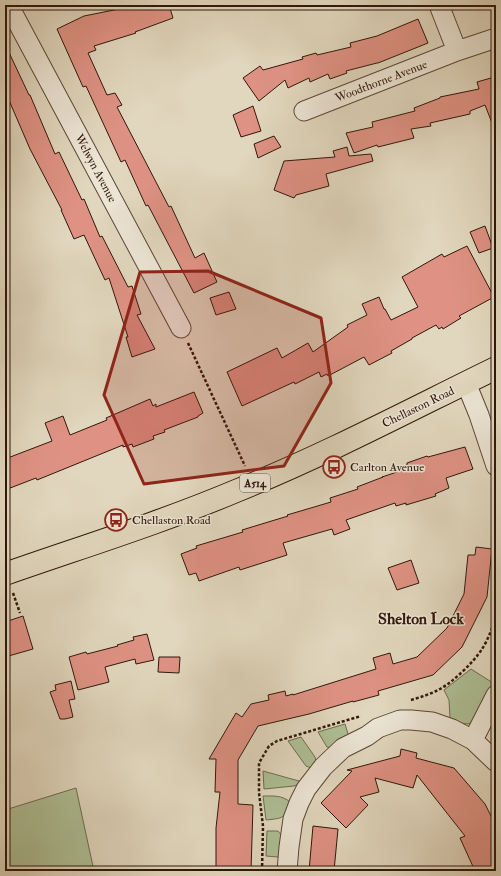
<svg xmlns="http://www.w3.org/2000/svg" width="501" height="876" viewBox="0 0 501 876" font-family="'IM FELL Double Pica',serif">
<style>
.green{fill:#aebf95;stroke:#6f6b50}
.building{fill:#df9284;stroke:#30170a}
.lines{fill:none;stroke-linecap:round;stroke-linejoin:round}
.minor-casing{stroke:#5c4737;stroke-width:21}
.primary-casing{stroke:#30170a;stroke-width:24}
.path{stroke:#30170a;stroke-width:2.5;stroke-dasharray:3 2;stroke-linecap:butt}
.minor{stroke:#ece5d5;stroke-width:19}
.primary{stroke:#e1d7be;stroke-width:22}
.marked{fill:#8f2418;fill-opacity:0.2;stroke:#8f2418;stroke-width:3;stroke-linejoin:round}
.labels{text-anchor:middle;stroke-width:3;stroke-linejoin:round;paint-order:stroke}
.shield{fill:#ece5d5;stroke:#685547;stroke-width:1}
.shield-label{font-size:11px;font-weight:bold;fill:#30170a}
.street-label{font-size:12px;fill:#30170a;stroke:#ece5d5}
.poi-label{font-size:12px;fill:#30170a;stroke:#ece5d5;text-anchor:start}
.district-label{font-size:16px;font-weight:bold;fill:#30170a;stroke:#ece5d5}
</style>
<rect width="100%" height="100%" fill="#e1d7be"/>
<filter id="stains"><feTurbulence type="fractalNoise" baseFrequency=".005" numOctaves="4"/><feColorMatrix values="0 0 0 0 .2 0 0 0 0 .09 0 0 0 0 .02 0 0 0 .5 -.17"/></filter>
<radialGradient id="worn" r=".72"><stop offset=".6" stop-color="#630" stop-opacity="0"/><stop offset="1" stop-color="#630" stop-opacity=".3"/></radialGradient>
<!-- green -->
<path class="green" d="M471 669 493 683 488 698 473 722 468 724 460 723 450 718 449 700 444 690Z
M345 724 348 734 346 737 332 748 327 747 318 732Z
M301 737 315 757 316 762 311 768 306 766 288 741Z
M263 771 299 781V784L294 786 264 789Z
M76 788 94 871H5V810Z
M263 796C273 796 282 795 290 802 284 819 284 818 266 820Z
M267 831H278L282 836 281 853 278 857 266 856Z"/>
<!-- building -->
<path class="building" d="M139 5H169L173 18 135 32 136 33 94 46 96 50 88 53 107 95 115 93 122 105 117 107 169 207 171 206 195 258 204 253 217 282 194 293 148 205 146 206 125 160 121 162 86 86 83 87 57 29 84 16Z
M418 19 428 43 378 63H377L346 71 347 73 330 79 328 74 310 82 309 78 288 88 285 80 259 101 243 78 260 66 263 70 303 59 302 57 316 53 317 55 351 47 350 43 377 36Z
M5 44 29 95H30L55 154 59 152 82 200 84 199 100 237 102 236 128 287 132 286 141 314 137 315 155 349 132 357 126 337H128L109 278 105 280 84 235 74 239 61 210H62L30 149 5 91Z
M491 78 496 98V122L492 123 485 105 470 111V114L430 123 431 126 411 129 414 138 378 147 377 145 354 153 346 133 373 127 372 122 415 111 414 108 440 98V97L479 89 477 82Z
M253 106 261 131 241 137 233 115Z
M274 136 281 147 258 158 254 144Z
M347 147 349 156 371 154 373 161 326 174 329 186 296 195 294 198 274 190 284 161 335 157 333 151Z
M485 226 493 248 479 253 470 232Z
M467 246 494 297 459 316 461 318 443 329 442 327 439 329 436 325 412 338V339L391 351 392 353 369 365 364 357 328 376 327 374 321 377 319 372 295 384 294 382 242 406 227 372 277 348 282 358 308 343 313 352 348 327 347 325 367 315 362 304 379 297 384 309H385L391 320 418 307 402 277 442 254 444 257Z
M229 292 236 309 216 315 210 298Z
M194 392 203 413 198 416V417L164 430 165 432 153 436 154 439 133 447 132 444 123 447V445L37 480 36 478 5 490V459L52 441 45 423 63 416 70 435 107 420 106 418 150 399 153 406 156 404V407Z
M465 447 473 469 446 478 449 488 435 494 436 496 406 505V503L396 506 395 503 346 520 350 529 334 535 332 529 283 543 287 555 240 570 239 567 199 581 196 573 189 575 181 554 197 548 196 546 243 532 242 530 288 516 287 515 331 502 330 498 358 489 357 487 383 477H382L400 471 399 468 407 465V463L427 456 428 457Z
M476 547 492 549 487 597 462 647 433 675 378 691 379 695 353 702V701L309 714 258 726 238 760V804L253 805 251 871H216V828L220 792H215L216 759H209L236 713 242 717 251 704 269 700 268 695 285 691 286 696 293 694V695L376 669 373 658 390 653 393 664 417 657 447 628 464 594 468 555H475Z
M411 560 419 583 397 590 388 568Z
M23 616 33 649 5 657V622Z
M147 634 154 660 136 664 135 659 105 667 109 682 78 690 69 657 86 652 87 654 118 646 117 645 134 640 133 637Z
M159 657H180L179 673 158 672Z
M71 681 75 699 69 700 73 717 65 719H60L50 692 56 690 55 685Z
M401 749 417 753 416 758 454 768 485 804 496 826V866L478 871H475L460 838 465 836 417 775 413 788 375 778 379 792 360 797 368 805 346 828 321 803 352 771 347 770 400 756Z
M313 826 338 829 334 871H309Z"/>
<g class="lines">
<!-- minor casing -->
<g class="minor-casing">
<path id="minor" d="M439 5 457 51
M10 8 181 328
M304 111 457 51 496 38
M466 383 479 415 496 466
M496 695 473 740 496 762
M287 871 289 847 293 819 299 803 306 789 323 767 343 748 367 736 378 728 400 720H411L432 722 452 729 473 740"/>
</g>
<!-- primary casing -->
<g class="primary-casing">
<path id="primary" d="M5 574C82 547 160 523 236 491 325 455 410 410 496 368"/>
</g>
<!-- path -->
<path class="path" d="M188 343 245 466
M13 593 20 613
M411 700C421 697 431 694 440 689 453 682 474 662 482 649 488 640 492 628 496 618
M262 871 263 826 259 793V763L269 746 277 741 361 716"/>
<!-- minor -->
<use href="#minor" class="minor"/>
<!-- primary -->
<use href="#primary" class="primary"/>
</g>
<!-- marked area -->
<path class="marked" d="M208 271 321 318 331 383 284 466 144 484 104 395 140 272Z"/>
<!-- icons -->
<defs>
<g id="bus-ring" transform="scale(1.15)"><circle r="9.5" fill="#ece5d5" stroke="#8f2418" stroke-width="1.5"/><path d="M-5-6H5V4H4V6H2V4H-2V6H-4V4H-5ZM-3.5-4V0h7V-4ZM-3.5 1.2v1.5H-2V1.2ZM2 1.2v1.5H3.5V1.2Z" fill="#8f2418"/></g>
</defs>
<g fill-rule="evenodd">
<use href="#bus-ring" x="334" y="467"/>
<use href="#bus-ring" x="116" y="520"/>
</g>
<g class="labels">
<!-- shield labels -->
<rect class="shield" x="240" y="474" width="30" height="18" rx="3"/>
<g class="shield-label">
<text x="255" y="487">A514</text>
</g>
<!-- street labels -->
<g class="street-label">
<text transform="translate(381 81) rotate(-21)" y="4">Woodthorne Avenue</text>
<text transform="translate(96 168) rotate(62)" y="4">Welwyn Avenue</text>
<text transform="translate(418 407) rotate(-26)" y="4">Chellaston Road</text>
</g>
<!-- poi labels -->
<g class="poi-label">
<text x="350" y="471">Carlton Avenue</text>
<text x="132" y="524">Chellaston Road</text>
</g>
<!-- district labels -->
<g class="district-label">
<text x="421" y="624">Shelton Lock</text>
</g>
</g>
<!-- margin -->
<rect width="501" height="876" fill="none" stroke="#e1d7be" stroke-width="20"/>
<rect x="6" y="6" width="489" height="864" fill="none" stroke="#30170a" stroke-width="2"/>
<rect x="10" y="10" width="481" height="856" fill="none" stroke="#30170a"/>
<rect width="100%" height="100%" filter="url(#stains)"/>
<rect width="100%" height="100%" fill="url(#worn)"/>
</svg>
